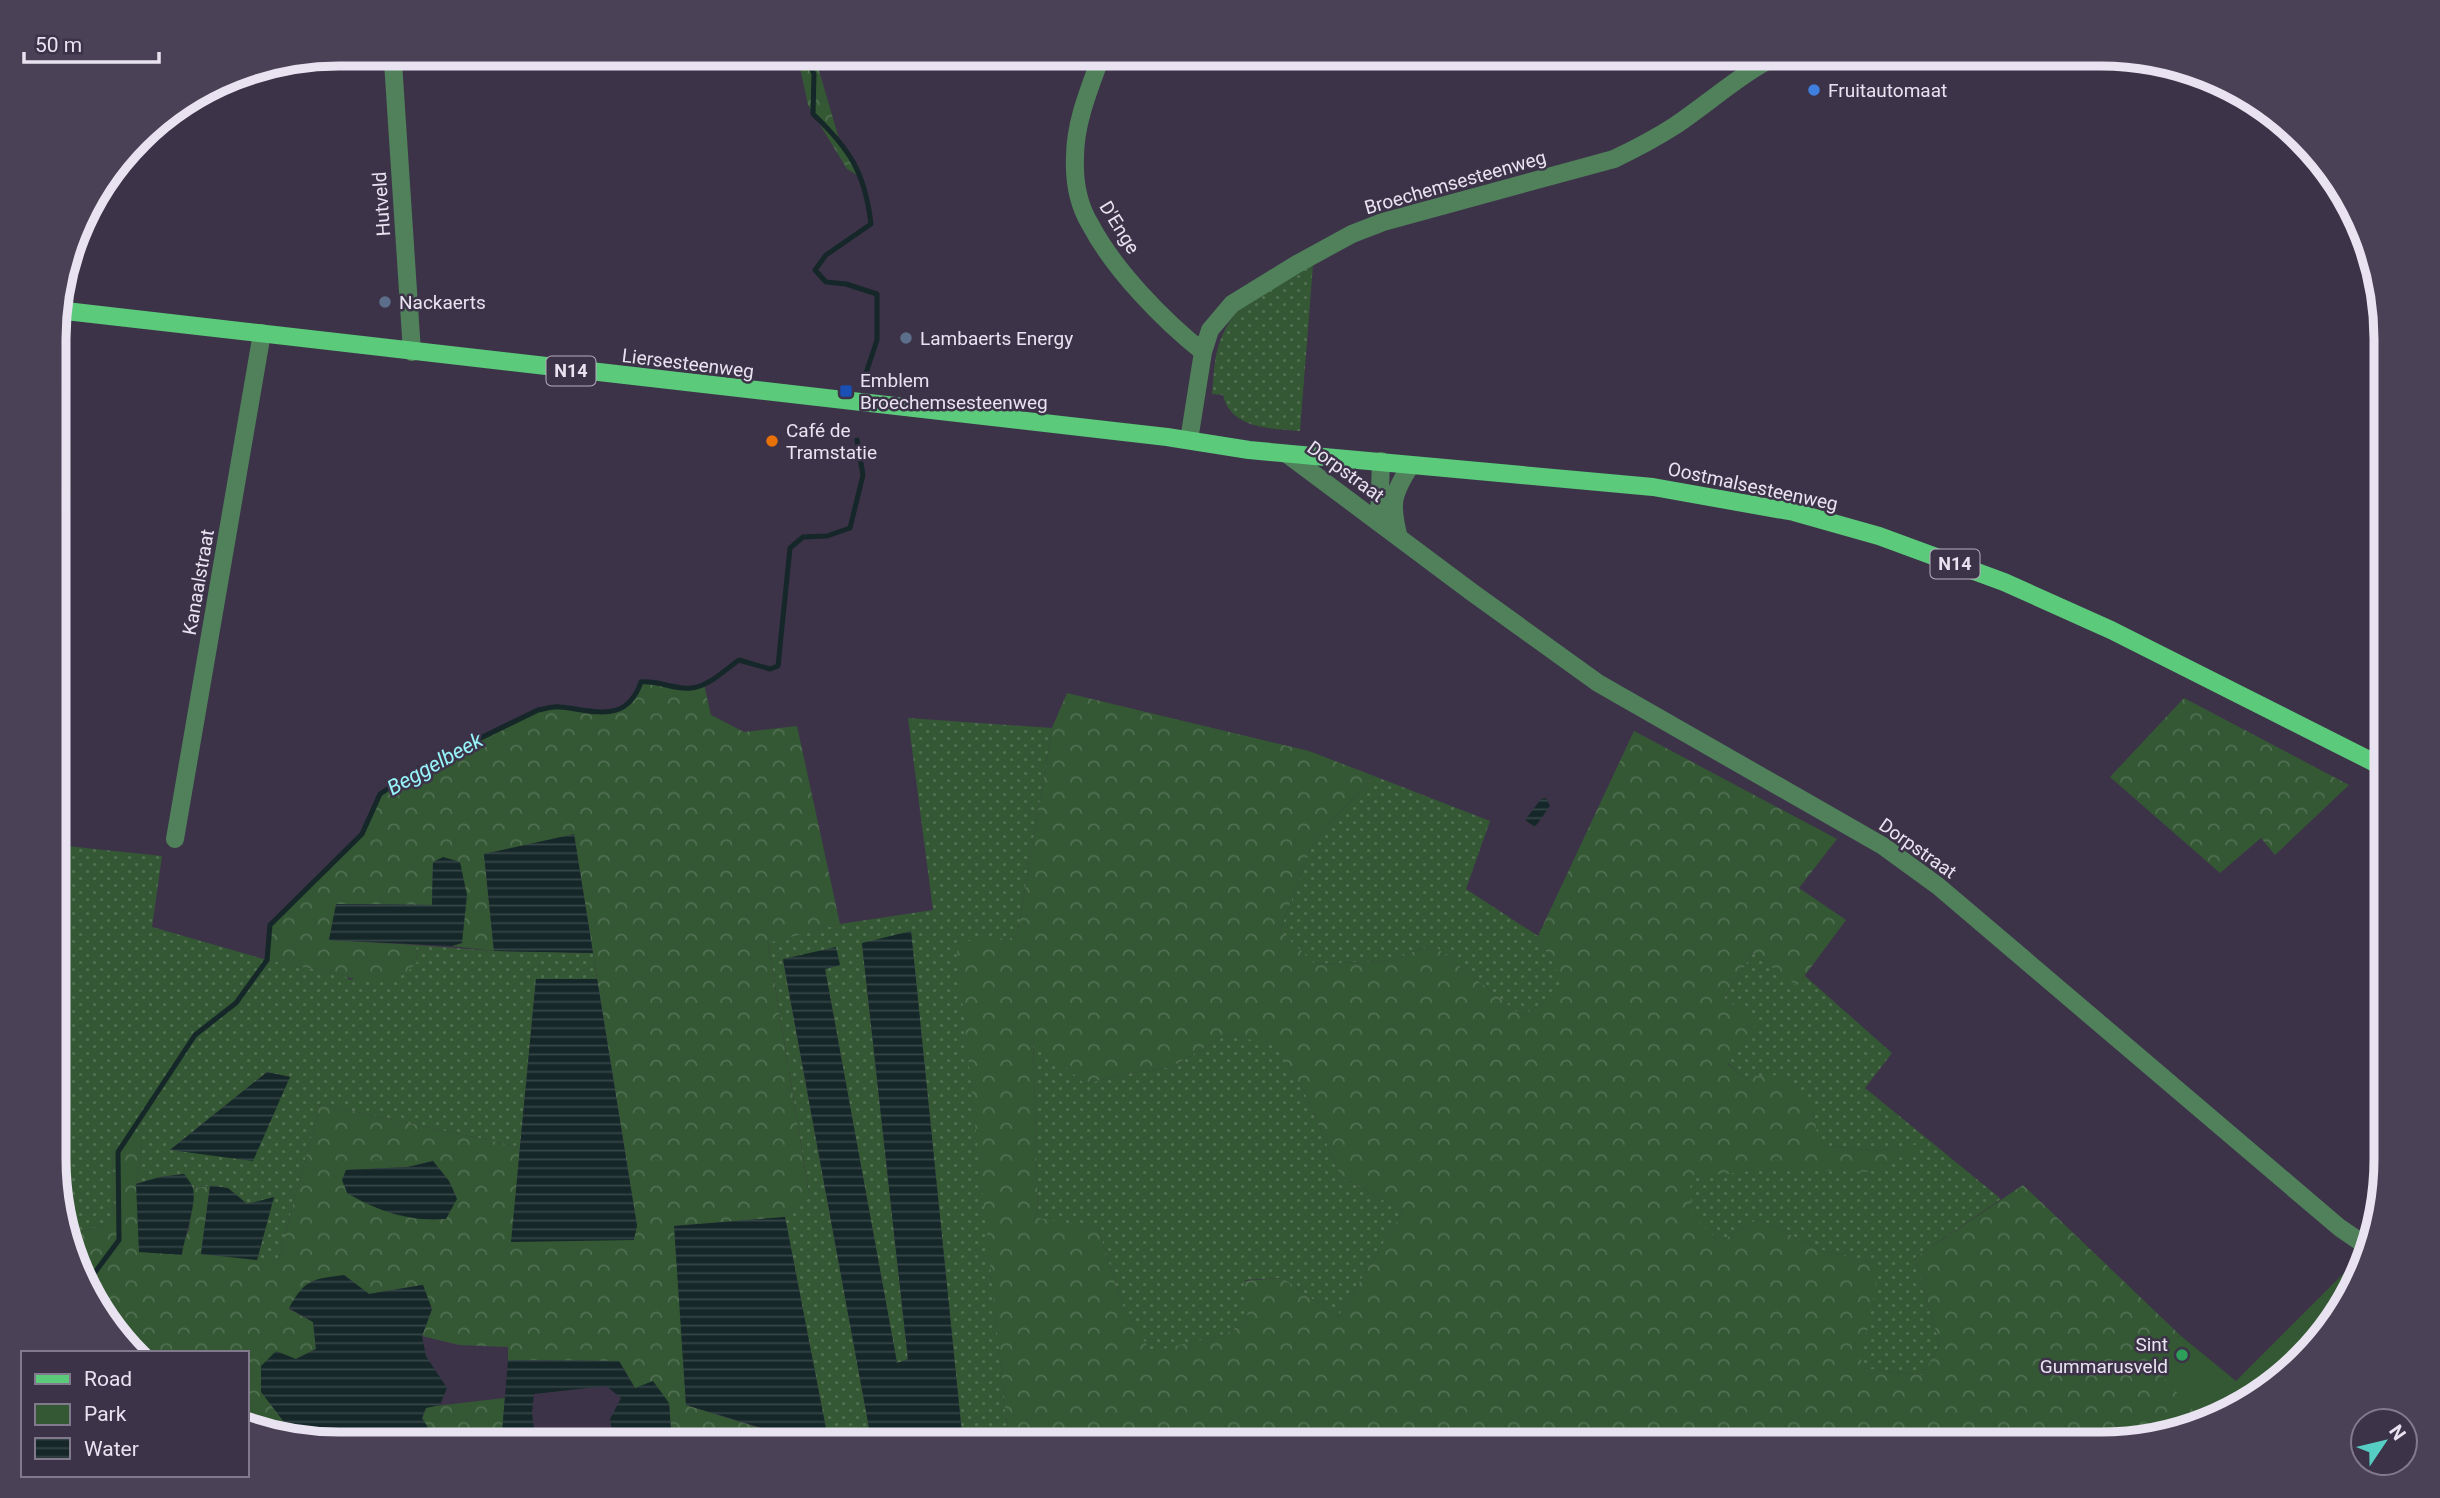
<svg xmlns="http://www.w3.org/2000/svg" width="2440" height="1498" viewBox="0 0 2440 1498" font-family="Roboto,sans-serif">
<style>
.grass{fill:url(#grass-dots);fill-rule:evenodd}
.forest{fill:url(#forest-crowns);fill-rule:evenodd}
.green{fill:#345834}
.water{fill:url(#water-rules)}
.lines{fill:none;stroke-linecap:round;stroke-linejoin:round}
.stream{stroke:#152728;stroke-width:5}
.minor{stroke:#50815b;stroke-width:18}
.major{stroke:#5cca7b;stroke-width:18}
.shop-dot{fill:#3f7fe0;stroke:#3c3348;stroke-width:2.5}
.service-dot{fill:#5c6f8a;stroke:#3c3348;stroke-width:2.5}
.transit-dot{fill:#1a4fb4;stroke:#3c3348;stroke-width:2.5}
.food-dot{fill:#e8710a;stroke:#3c3348;stroke-width:2.5}
.leisure-dot{fill:#2e9e5b;stroke:#3c3348;stroke-width:2.5}
.labels{text-anchor:middle;stroke-width:5;stroke-linejoin:round;paint-order:stroke}
.shield{fill:#3c3348;stroke:#b5aebe;stroke-width:2}
.shield-label{font-size:18px;font-weight:bold;fill:#e9e3f1}
.poi-label{font-size:19px;fill:#e9e3f1;stroke:#3c3348;text-anchor:start}
.street-label{font-size:19px;fill:#e9e3f1;stroke:#3c3348}
.water-label{font-size:21px;font-style:italic;fill:#96f4fa;stroke:#3c3348}
.rim{fill:none;stroke:#e9e3f1;stroke-width:9}
</style>
<defs>
<pattern id="grass-dots" width="8" height="8" patternUnits="userSpaceOnUse" patternTransform="scale(1.75)"><rect width="8" height="8" fill="#345834"/><path d="M2 2h.1M6 6h.1" fill="none" stroke="#517052" stroke-width="1.8" stroke-linecap="round"/></pattern>
<pattern id="forest-crowns" width="20" height="18" patternUnits="userSpaceOnUse" patternTransform="scale(1.75)"><rect width="20" height="18" fill="#345834"/><path d="M2 6a3 3 0 1 1 6 0M12 15a3 3 0 1 1 6 0" fill="none" stroke="#517052"/></pattern>
<pattern id="water-rules" width="6" height="5" patternUnits="userSpaceOnUse" patternTransform="scale(1.75)"><rect width="6" height="5" fill="#152728"/><path d="M0 2.5h6" fill="none" stroke="#374648"/></pattern>
</defs>
<rect width="100%" height="100%" fill="#3c3348"/>
<!-- grass -->
<path class="grass" d="M1313 265 1300 431C1272 428 1231 430 1223 395L1212 394C1214 374 1214 352 1223 334 1239 297 1279 281 1313 265Z
M908 718 1052 728 1017 937 957 943 1009 1444H963L911 932 862 944 908 1360 897 1363 825 969 840 965 783 960 872 1444H811L809 1442 819 1438 826 1429 785 1217 809 1193 768 942 840 924 933 910Z
M1374 776 1490 821 1466 889 1538 936 1567 987 1522 1016 1433 945 1386 961 1314 964 1280 931 1314 840Z
M57 845 162 856 152 927 267 960 344 975 350 980 417 962 416 945 494 951 593 953 597 979H536L520 1147 320 1104 278 1261 257 1260 273 1198 247 1204C225 1185 222 1184 193 1188L184 1174 160 1177 136 1184 142 1146 112 1148 114 1222 78 1233H69L57 1195ZM267 1072 290 1077 171 1150V1149Z
M1753 953 1797 985 1805 976 1892 1053 1865 1088 2001 1199 1915 1258 1940 1345 1922 1375 1859 1368 1879 1265 1822 1250 1758 1219 1719 1242 1690 1213V1175L1773 1168 1931 1143 1874 1151 1819 1145 1812 1110 1742 1077 1728 1063 1757 1022 1724 998Z
M1225 1036 1274 1042 1305 1093 1341 1177 1403 1211 1338 1317 1283 1278 1245 1280 1248 1321 1225 1334 1151 1353 1122 1304 1098 1228 1038 1219 1033 1037 1085 1084 1125 1074 1171 1067Z"/>
<!-- forest -->
<path class="forest" d="M797 54H819L815 57 839 139 862 178 847 169 808 105Z
M651 681 691 688 704 684 711 715 744 732 797 726 840 924 768 943 809 1194 785 1217 675 1226 686 1405 811 1444H672L669 1403 635 1388 619 1361 508 1360V1347L459 1345 422 1336 432 1309 422 1285 369 1294 344 1275 289 1309 313 1322 316 1349 296 1359 290 1430 309 1439 269 1432 247 1421V1353H141L93 1301 69 1233H78L114 1222 112 1148 126 1136 140 1132 142 1146 136 1184 184 1241 189 1229 193 1188 210 1186 201 1254 278 1261 320 1104 520 1147 512 1242 637 1226 574 835 484 854 494 951 452 946 462 942 433 862 432 905 337 904 329 940 416 945 417 962C413 966 409 971 404 974 392 981 356 983 343 975L267 960 270 925 362 834 380 794 421 767 522 716C534 711 548 706 560 707 594 710 626 725 641 682ZM433 1161 449 1181 457 1199 346 1170 408 1167Z
M1067 693 1309 751 1374 776 1314 840 1280 931 1315 964 1386 961 1433 945 1522 1016 1566 987 1538 936 1634 731 1837 839 1799 888 1846 920 1797 986 1753 953 1724 998 1758 1022 1728 1064 1742 1077 1777 1075 1812 1110 1820 1145 1874 1151 1934 1142 1869 1172 1773 1168 1727 1174 1690 1175 1691 1213 1719 1242 1758 1219 1822 1250 1880 1265 1860 1368 1922 1375 1940 1345 1915 1258 2023 1185 2181 1336 2164 1339 2200 1417 2094 1443 1009 1444 956 942 1017 937 1052 728ZM1225 1036 1274 1043 1305 1093 1341 1177 1403 1211 1338 1317 1283 1278 1244 1281 1248 1321 1225 1334 1151 1352 1122 1304 1098 1228 1038 1218 1033 1038 1085 1084 1125 1074 1171 1067Z
M2184 698 2349 785 2275 855 2261 838 2220 873 2110 777Z
M505 1398 501 1444H433L435 1439 422 1419 426 1407Z"/>
<!-- green -->
<path class="green" d="M2356 1261 2362 1267 2338 1317 2243 1406 2119 1443H2094L2199 1417 2158 1371 2164 1339 2181 1336 2236 1381Z"/>
<!-- water -->
<path class="water" d="M1546 798 1550 806 1535 827 1525 820 1541 799Z
M574 834 593 953 494 951 484 854Z
M443 857 460 862 467 895 462 943 452 946 329 940 336 904 432 905 433 862Z
M911 931 963 1444H872L783 959 836 947 840 965 825 969 897 1363 908 1359 862 943Z
M536 979H597L637 1226 634 1240 511 1242Z
M267 1072 290 1077 253 1161 170 1150Z
M433 1161 449 1181 457 1199 446 1219C409 1222 378 1211 347 1193L342 1180 346 1170 408 1167Z
M184 1174C187 1178 192 1184 193 1189 197 1204 184 1238 182 1255L139 1252 136 1184 160 1177Z
M210 1186 228 1188 247 1204 274 1197 257 1260 201 1254Z
M785 1217 826 1429 819 1438 809 1442 686 1405 674 1226Z
M344 1275 369 1294 423 1285 432 1309 422 1336 426 1356 447 1388 440 1405 426 1408 422 1418 435 1439 433 1444H339L309 1439 290 1430 261 1392V1366L276 1351 296 1359 316 1349 313 1322 289 1308C305 1279 313 1279 344 1275Z
M508 1360 619 1361 635 1388 653 1381 669 1403 672 1444H614L610 1419 621 1398 606 1386 534 1394 532 1413 536 1444H501Z"/>
<g class="lines">
<!-- stream -->
<path class="stream" d="M804 54 814 74 813 114C850 149 865 173 871 224L826 255 815 270 826 282 846 284 877 294V340L866 373
M87 1283 119 1240 118 1152 195 1035 236 1003 267 960 270 925 362 834 380 794 421 767 538 710C545 709 553 706 560 707 594 710 626 725 641 682 658 680 674 690 691 688 708 687 726 669 739 660L770 669 778 666 790 548 803 537 827 536 850 528 863 475 857 440
M247 1421 269 1432"/>
<!-- minor -->
<path class="minor" d="M388 54 393 62 412 352
M1102 54C1090 87 1075 122 1075 157 1074 181 1078 204 1090 224 1114 270 1163 320 1203 352
M1189 440 1203 352 1210 330 1232 304 1297 264 1352 234 1383 222 1614 159C1635 149 1656 138 1676 125 1711 101 1742 73 1780 54
M1287 454 1473 593 1598 683 1883 846 1938 886 2340 1228 2371 1249
M1379 521 1381 461
M1399 538C1390 504 1392 494 1411 465
M175 839 262 333"/>
<!-- major -->
<path class="major" d="M57 310 1167 437 1249 450 1653 487 1794 512 1879 536 2004 582 2111 630 2385 768"/>
</g>
<!-- markers -->
<circle class="shop-dot" cx="1814" cy="90" r="7"/>
<g class="service-dot">
<circle cx="385" cy="302" r="7"/>
<circle cx="906" cy="338" r="7"/>
</g>
<rect class="transit-dot" x="839" y="384" width="14" height="14" rx="3.5"/>
<circle class="food-dot" cx="772" cy="441" r="7"/>
<circle class="leisure-dot" cx="2182" cy="1355" r="7"/>
<g class="labels">
<!-- shield labels -->
<g class="shield">
<rect x="546.5" y="356.5" width="49" height="29" rx="5"/>
<rect x="1930.5" y="549.5" width="49" height="29" rx="5"/>
</g>
<g class="shield-label">
<text x="571" y="377">N14</text>
<text x="1955" y="570">N14</text>
</g>
<!-- poi labels -->
<g class="poi-label">
<text x="1828" y="97">Fruitautomaat</text>
<text x="399" y="309">Nackaerts</text>
<text x="920" y="345">Lambaerts Energy</text>
<text x="860" y="387">Emblem<tspan x="860" dy="22">Broechemsesteenweg</tspan></text>
<text x="786" y="437">Café de<tspan x="786" dy="22">Tramstatie</tspan></text>
<text x="2168" y="1351" text-anchor="end">Sint<tspan x="2168" dy="22">Gummarusveld</tspan></text>
</g>
<!-- street labels -->
<g class="street-label">
<text transform="translate(1455 182) rotate(-16)" y="7">Broechemsesteenweg</text>
<text transform="translate(381 204) rotate(-94)" y="7">Hutveld</text>
<text transform="translate(1120 227) rotate(58)" y="7">D'Enge</text>
<text transform="translate(688 363) rotate(7)" y="7">Liersesteenweg</text>
<text transform="translate(1346 471) rotate(36)" y="7">Dorpstraat</text>
<text transform="translate(1753 486) rotate(12)" y="7">Oostmalsesteenweg</text>
<text transform="translate(198 582) rotate(-80)" y="7">Kanaalstraat</text>
<text transform="translate(1918 848) rotate(35)" y="7">Dorpstraat</text>
</g>
<!-- water labels -->
<g class="water-label">
<text transform="translate(435 764) rotate(-29)" y="7">Beggelbeek</text>
</g>
</g>
<!-- crop -->
<path d="M0 0H2440V1498H0ZM339 66H2101A273 273 0 0 1 2374 339V1159A273 273 0 0 1 2101 1432H339A273 273 0 0 1 66 1159V339A273 273 0 0 1 339 66Z" fill="#4a4156" fill-rule="evenodd"/>
<path class="rim" d="M339 66H2101A273 273 0 0 1 2374 339V1159A273 273 0 0 1 2101 1432H339A273 273 0 0 1 66 1159V339A273 273 0 0 1 339 66Z"/>
<!-- legend -->
<rect x="21" y="1351" width="228" height="126" fill="#3c3348" stroke="#81798c" stroke-width="2"/>
<rect x="35" y="1374" width="35" height="10" fill="#5cca7b" stroke="#81798c" stroke-width="2"/>
<text x="84" y="1386" font-size="21" fill="#e9e3f1">Road</text>
<rect x="35" y="1404" width="35" height="21" fill="#345834" stroke="#81798c" stroke-width="2"/>
<text x="84" y="1421" font-size="21" fill="#e9e3f1">Park</text>
<rect x="35" y="1438" width="35" height="21" fill="url(#water-rules)" stroke="#81798c" stroke-width="2"/>
<text x="84" y="1456" font-size="21" fill="#e9e3f1">Water</text>
<!-- north arrow -->
<g transform="translate(2384 1442) rotate(55)"><circle r="33" fill="#3c3348" stroke="#81798c" stroke-width="2"/>
<path d="M0-5L12 26L0 18L-12 26Z" fill="#56cec4"/>
<text y="-10" font-size="19" font-weight="bold" text-anchor="middle" fill="#e9e3f1">N</text>
</g>
<!-- scale -->
<path d="M24 52v10h135v-10" fill="none" stroke="#e9e3f1" stroke-width="3.5"/>
<text x="35" y="52" font-size="21" fill="#e9e3f1" stroke="#3c3348" stroke-width="5" paint-order="stroke">50 m</text>
</svg>
